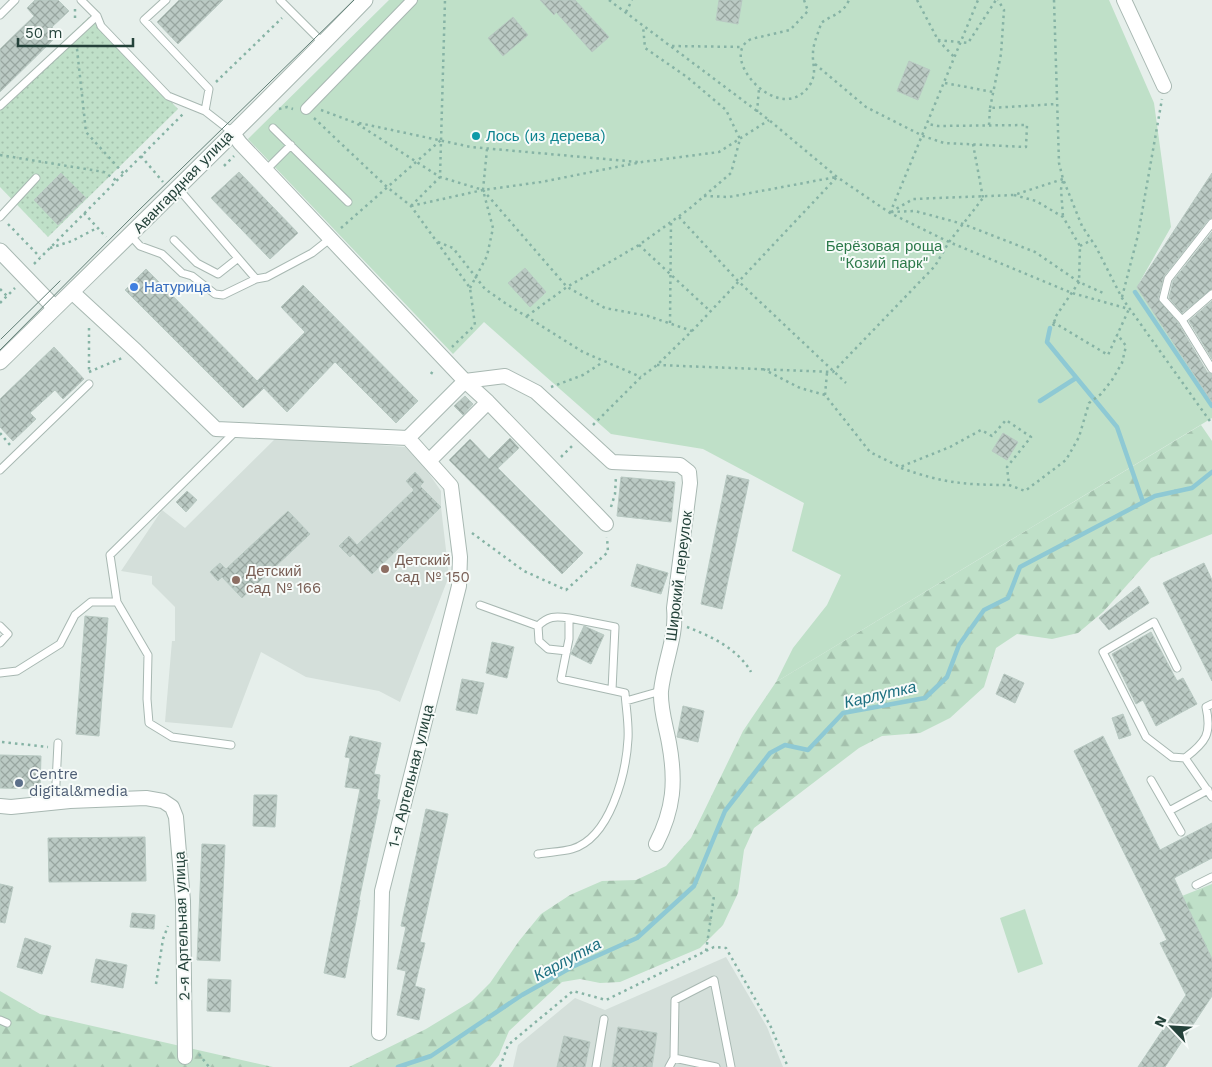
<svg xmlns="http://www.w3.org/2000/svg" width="1212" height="1067" viewBox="0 0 1212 1067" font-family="'Work Sans',sans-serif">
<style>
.built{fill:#d4dfda}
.grass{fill:url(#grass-dots)}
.forest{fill:url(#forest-firs)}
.park{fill:#bfe0c8}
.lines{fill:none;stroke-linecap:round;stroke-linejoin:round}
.stream{stroke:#8ec9d4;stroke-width:4.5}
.building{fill:url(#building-cross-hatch);stroke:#b8c9c2}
.service-casing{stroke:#a8b8b2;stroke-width:9}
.pedestrian-casing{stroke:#a8b8b2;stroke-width:12}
.minor-casing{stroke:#a8b8b2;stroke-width:16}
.tertiary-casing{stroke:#a8b8b2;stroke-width:17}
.path{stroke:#86b3a5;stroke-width:2.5;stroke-dasharray:2.5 4;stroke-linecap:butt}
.service{stroke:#fff;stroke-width:7}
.pedestrian{stroke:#fff;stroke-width:10}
.minor{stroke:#fff;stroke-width:14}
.tertiary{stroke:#fff;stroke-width:15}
.tram{stroke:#5f7d75;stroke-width:1}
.path-bridge{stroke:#86b3a5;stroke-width:2.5;stroke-dasharray:2.5 4;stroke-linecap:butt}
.culture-dot{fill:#0f9aa8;stroke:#f7fbf9;stroke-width:2}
.shop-dot{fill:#3f7fe0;stroke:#f7fbf9;stroke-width:2}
.education-dot{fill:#8d6e63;stroke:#f7fbf9;stroke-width:2}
.service-dot{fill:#5c6f8a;stroke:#f7fbf9;stroke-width:2}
.labels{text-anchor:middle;stroke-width:4;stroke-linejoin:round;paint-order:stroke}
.culture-label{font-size:15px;fill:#0d838f;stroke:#f7fbf9;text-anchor:start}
.street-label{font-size:15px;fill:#24423a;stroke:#f7fbf9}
.park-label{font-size:15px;fill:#2d7a4b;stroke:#f7fbf9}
.shop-label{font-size:15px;fill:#366cbe;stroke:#f7fbf9;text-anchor:start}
.education-label{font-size:15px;fill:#785e54;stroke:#f7fbf9;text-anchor:start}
.service-label{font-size:15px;fill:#4e5e75;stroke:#f7fbf9;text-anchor:start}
.water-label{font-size:16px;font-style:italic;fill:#1c6f80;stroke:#f7fbf9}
</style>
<defs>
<pattern id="grass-dots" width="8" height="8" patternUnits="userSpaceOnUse" patternTransform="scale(1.25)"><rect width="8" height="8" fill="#bfe0c8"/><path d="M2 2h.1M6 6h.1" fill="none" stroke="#a4c1ad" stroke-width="1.8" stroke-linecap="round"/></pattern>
<pattern id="forest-firs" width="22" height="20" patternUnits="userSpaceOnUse" patternTransform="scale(1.25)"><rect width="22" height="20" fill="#bfe0c8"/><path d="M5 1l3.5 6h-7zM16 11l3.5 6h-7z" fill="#a4c1ad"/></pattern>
<pattern id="building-cross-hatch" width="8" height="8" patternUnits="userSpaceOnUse" patternTransform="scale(1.25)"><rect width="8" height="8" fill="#bbcac4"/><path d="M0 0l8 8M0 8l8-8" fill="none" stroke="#98a6a0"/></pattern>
</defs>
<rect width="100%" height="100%" fill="#e6efeb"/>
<!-- built -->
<path class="built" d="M277 437 405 447 423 465 441 491V507L449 576 400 702 379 691 306 677 261 652 232 728 165 722 172 641H175V607L152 584V576L121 571 162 510 185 528Z
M726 957 767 1027 783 1067H513L518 1045 575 998 605 1010Z"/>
<!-- grass -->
<path class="grass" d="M89 17 178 109 48 237 0 187V102Z"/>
<!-- forest -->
<path class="forest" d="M1201 425 1212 441V534L1151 558 1103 612 1078 633 1052 639 1017 634 996 648 984 687 950 718 920 733 882 736 859 748 754 828 744 850 738 893 723 925 700 948 620 982 600 983 580 979 562 982 509 1031 499 1055 490 1067H349L426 1029 472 1001 490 983 519 941 541 914 570 895 602 881 636 880 666 866 691 838 743 731 776 682Z
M1212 884V959L1182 896Z
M0 991 40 1014 273 1067H0Z"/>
<!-- park -->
<path class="park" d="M389 0H1109L1154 103 1171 227 1137 287 1212 402V418L776 682 793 648 827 605 841 575 792 551 804 503 703 449 611 434 484 322 453 354 248 139Z
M1025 909 1043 964 1018 973 1000 918Z"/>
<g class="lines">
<!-- stream -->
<path class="stream" d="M1135 292 1212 406
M1050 328 1047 342 1117 427 1143 502
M1040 401 1076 378
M398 1067 431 1056 522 995 572 967 637 938 694 886 725 811 770 753 785 745 808 750 843 713 925 698 947 677 959 645 984 610 1008 598 1020 567 1155 496 1192 488 1212 472"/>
</g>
<!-- building -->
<path class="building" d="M35 0H58L69 11 52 27 59 34 0 92V49L34 16 27 8Z
M179 0H223L178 44 157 22Z
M540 0H575L609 37 592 52 556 12 554 15Z
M719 0H742L738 24 716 20Z
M513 17 528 35 503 56 488 38Z
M909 61 930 70 918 100 897 91Z
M239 172 298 233 270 259 211 198Z
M61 173 86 198 58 225 34 200Z
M1212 173V218L1208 220 1164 276 1158 298 1178 323 1207 372 1212 374V402L1137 287Z
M1212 232V289L1182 313 1169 298 1173 281Z
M525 268 546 292 530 307 508 283Z
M146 269 264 388 243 408 125 290Z
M303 285 418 401 396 423 335 362 287 412 257 381 305 332 281 307Z
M1212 301V359L1189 321Z
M54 347 84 379 63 399 55 390 30 413 36 419 13 441 0 427V399Z
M465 396 473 404 463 415 454 406Z
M1003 433 1018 442 1007 460 992 451Z
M510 438 519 448 498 468 583 553 562 574 449 460 470 439 489 459Z
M415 472 424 482 420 486 441 507 372 574 353 554 350 557 339 546 349 536 357 545 414 490 406 481Z
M727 475 749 480 722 609 701 604Z
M621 477 675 482 671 522 617 516Z
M187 491 197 500 186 512 176 502Z
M288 511 310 534 242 598 222 577 218 581 210 572 220 563 226 569Z
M1204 563 1212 580V681L1163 583Z
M637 564 668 573 661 594 631 586Z
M1139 586 1149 603 1109 630 1099 618Z
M85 616 108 618 99 736 76 734Z
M584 626 604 635 591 664 571 654Z
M1151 632 1177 681 1183 678 1197 704 1156 726 1143 700 1136 704 1112 654Z
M492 642 514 647 507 678 486 673Z
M1004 674 1024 683 1015 703 996 694Z
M462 679 484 683 477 714 456 710Z
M683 706 704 711 698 742 677 737Z
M1123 714 1131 735 1119 739 1112 718Z
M350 736 381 743 374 774 380 775 377 799 380 800 359 900H360L345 978 324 973 360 789 345 787 350 758 345 757Z
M1103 736 1160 850 1212 823V858L1174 878 1212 959V996L1165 1067H1138L1186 995 1160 943 1167 940 1074 751Z
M0 755 41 756 40 789 0 788Z
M254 795H277L275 827 253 826Z
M426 809 448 814 420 942 425 943 415 986 425 989 419 1020 397 1015 406 971 397 969 406 927 401 926Z
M145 837 146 881 49 882 48 838Z
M202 844 225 845 220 961 197 960Z
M0 884 13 887 5 923 0 922Z
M132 913 155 915 154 929 130 927Z
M25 938 51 946 42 974 17 967Z
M96 959 127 965 123 988 91 982Z
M208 979 231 980 230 1012 207 1011Z
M618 1027 657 1033 652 1067H612Z
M564 1036 590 1042 585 1067H557Z"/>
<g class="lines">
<!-- service casing -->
<g class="service-casing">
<path id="service" d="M81 0 97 16 101 26 168 96 205 111 232 132
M166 0 144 20 209 89 205 111
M280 0 323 43
M0 15 15 0
M0 106 97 16
M273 128 348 202
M266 170 291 145
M177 187 256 279
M0 217 36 178
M1212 223 1168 279 1163 299 1182 320 1212 369
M131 236 140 246 162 254 182 273 192 276 215 294 223 295 256 279 267 277 312 253 331 238
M174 240 197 263 218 274 237 259
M1182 320 1212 294
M0 470 89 384
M480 605 538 626C548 616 555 616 569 618V639L561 679 625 693C626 708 629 724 628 739 626 774 610 838 572 849 561 852 549 852 538 854
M569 618 615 627 612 690
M0 626 8 634 0 643
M538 626 539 641 548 649 567 651
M1177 668 1154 622 1103 652 1146 737 1172 757 1185 758 1212 797
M0 673 17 671 60 644 75 615 91 602H117
M626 701 661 691
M231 745 172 737 149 723 147 699 148 655 117 602 110 555 237 430
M1185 758C1206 742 1212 734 1206 707L1212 704
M1151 780 1181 832
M55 803 58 743
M1169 811 1208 790
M1196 885 1212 877
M0 1020 7 1023
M674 1058 716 1067
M596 1067 604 1019
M669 1067 674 1058 675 1000 714 980 731 1067"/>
</g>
<!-- pedestrian casing -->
<g class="pedestrian-casing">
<path id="pedestrian" d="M306 109 412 0"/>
</g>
<!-- minor casing -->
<g class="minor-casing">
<path id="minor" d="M1124 0 1164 86
M232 132 240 143 465 381 488 402 606 524
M72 292 136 351 216 429 408 438
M430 460 488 402
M0 806 11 807 70 801 146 798 163 801 172 807 176 817 183 901 185 1057
M379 1033 382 891 459 586 460 557 451 486 408 438 465 381 505 376 536 392 612 462 680 465 689 472 690 483 674 608C677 637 664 662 661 691 660 709 666 726 669 743 676 781 674 809 656 844"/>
</g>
<!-- tertiary casing -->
<g class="tertiary-casing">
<path id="tertiary" d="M0 251 55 308
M0 362C122 242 246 123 365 0"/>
</g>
<!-- path -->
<path class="path" d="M609 0 769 120 837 177 890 213 949 242 1072 293 1129 309
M804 0 808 11 790 30 751 39C715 57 783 131 811 83 817 71 812 64 813 53 813 43 819 32 821 23 832 15 843 14 849 0
M917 0 938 40 955 58
M1054 0 1059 163 1063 179 1082 226 1096 247 1122 298 1212 424
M75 9V21
M626 12 632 0
M938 40 968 43 996 0
M672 46 742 47
M77 49 86 132 124 174
M815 64 866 107 923 136 944 143 1026 147 1027 125 938 126 928 124
M216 82 282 18
M945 83 993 92
M990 108 1001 54 1004 10 998 0
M279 109 287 107 293 109
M321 110 356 123 440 177 483 190 567 287 605 308 648 316 692 331
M757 112 759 89
M314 118 387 187 411 206 470 288 475 325 452 347
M359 123 471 147 638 162
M989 125 990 108 1057 104
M973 144 983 198
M0 155 104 172 117 181
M141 156 163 182
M224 166 234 156
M1063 181 1061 189 1063 217
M1014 195 1036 201 1063 217 1080 246 1079 282 1054 319 1056 324 1054 325 1049 322
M704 196 729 197 836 177
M411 206 483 190 541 182 642 162 719 152 769 120
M411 206 440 177 445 0
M891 212 915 211 963 224 1035 252 1079 282 1103 293
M891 212 913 199 1014 195 1063 179
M84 213 106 237
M890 213 978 0
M679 217 738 281 846 383
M8 224 40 257
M341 228 441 140
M438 242 453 248 485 289 505 303 583 352 641 377
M639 245 710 311
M1080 246 1092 240
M50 248 72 241 97 228
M34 264 183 114
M470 288 487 256 493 228 483 190 487 149
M0 289 7 296
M1122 297 1138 235 1162 99
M0 303 15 288
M527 316 567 287 639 245 689 209 731 173 740 139 726 110 687 77 645 48 643 26
M1053 322 1108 355 1129 309
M670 323 671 223
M89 328V373
M657 365 833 372 935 266 949 242
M763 369 800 388 825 395 870 452 900 467 950 447 981 430 992 436 1006 420 1031 437 1007 467 1009 485 1025 491 1066 460 1079 437 1089 403 1101 394 1112 380 1122 363 1126 346 1117 334
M89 372 122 358
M431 374 434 369
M551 387 583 375 603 362
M825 395 827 373
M593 425 641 377 657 365 692 331 837 177
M0 433 10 445
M561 457 573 445
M901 468C943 483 965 485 1009 485
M611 507 615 494 616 476
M472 533 524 571 566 590 608 552 607 537
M687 627C711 636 738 649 751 672
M2 742 48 747
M40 774H46
M706 951 714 896
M156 984 163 939 168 926
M199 1054 209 1067
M500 1067 508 1045 573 991 606 1000 714 947 726 948 770 1025 788 1067"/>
<!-- service -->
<use href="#service" class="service"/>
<!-- pedestrian -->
<use href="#pedestrian" class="pedestrian"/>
<!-- minor -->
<use href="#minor" class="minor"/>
<!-- tertiary -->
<use href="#tertiary" class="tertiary"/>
<!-- tram -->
<path class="tram" d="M1 339 60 281
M0 350 138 211 354 0"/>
<!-- path-bridge -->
<path class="path-bridge" d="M949 242 983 198"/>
</g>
<!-- markers -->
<circle class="culture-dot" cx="476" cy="136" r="5"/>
<circle class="shop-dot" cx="134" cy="287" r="5"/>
<g class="education-dot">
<circle cx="385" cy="569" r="5"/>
<circle cx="236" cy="580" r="5"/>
</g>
<circle class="service-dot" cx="19" cy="783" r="5"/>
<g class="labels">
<!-- culture labels -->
<g class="culture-label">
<text x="486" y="141">Лось (из дерева)</text>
</g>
<!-- street labels -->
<g class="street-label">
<text transform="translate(183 182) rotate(-46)" y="5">Авангардная улица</text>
<text transform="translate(679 576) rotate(-83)" y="5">Широкий переулок</text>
<text transform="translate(411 776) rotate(-76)" y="5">1-я Артельная улица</text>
<text transform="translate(182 926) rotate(-92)" y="5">2-я Артельная улица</text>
</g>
<!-- park labels -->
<g class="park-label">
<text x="884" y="251">Берёзовая роща<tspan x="884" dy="17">"Козий парк"</tspan></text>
</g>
<!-- shop labels -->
<g class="shop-label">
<text x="144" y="292">Натурица</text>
</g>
<!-- education labels -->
<g class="education-label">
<text x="395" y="565">Детский<tspan x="395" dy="17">сад № 150</tspan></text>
<text x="246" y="576">Детский<tspan x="246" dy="17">сад № 166</tspan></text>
</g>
<!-- service labels -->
<g class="service-label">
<text x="29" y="779">Centre<tspan x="29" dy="17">digital&amp;media</tspan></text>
</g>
<!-- water labels -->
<g class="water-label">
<text transform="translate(880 694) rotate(-13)" y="6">Карлутка</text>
<text transform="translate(567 959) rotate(-28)" y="6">Карлутка</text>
</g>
</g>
<!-- north arrow -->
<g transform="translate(1172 1027) rotate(295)" stroke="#f7fbf9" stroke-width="4" paint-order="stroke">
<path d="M0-4L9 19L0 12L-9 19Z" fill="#24423a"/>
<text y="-8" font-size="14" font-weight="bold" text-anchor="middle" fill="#24423a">N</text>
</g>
<!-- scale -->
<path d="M18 38v8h115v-8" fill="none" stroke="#24423a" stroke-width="2.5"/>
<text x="25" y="38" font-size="15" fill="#24423a" stroke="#f7fbf9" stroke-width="4" paint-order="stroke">50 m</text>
</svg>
